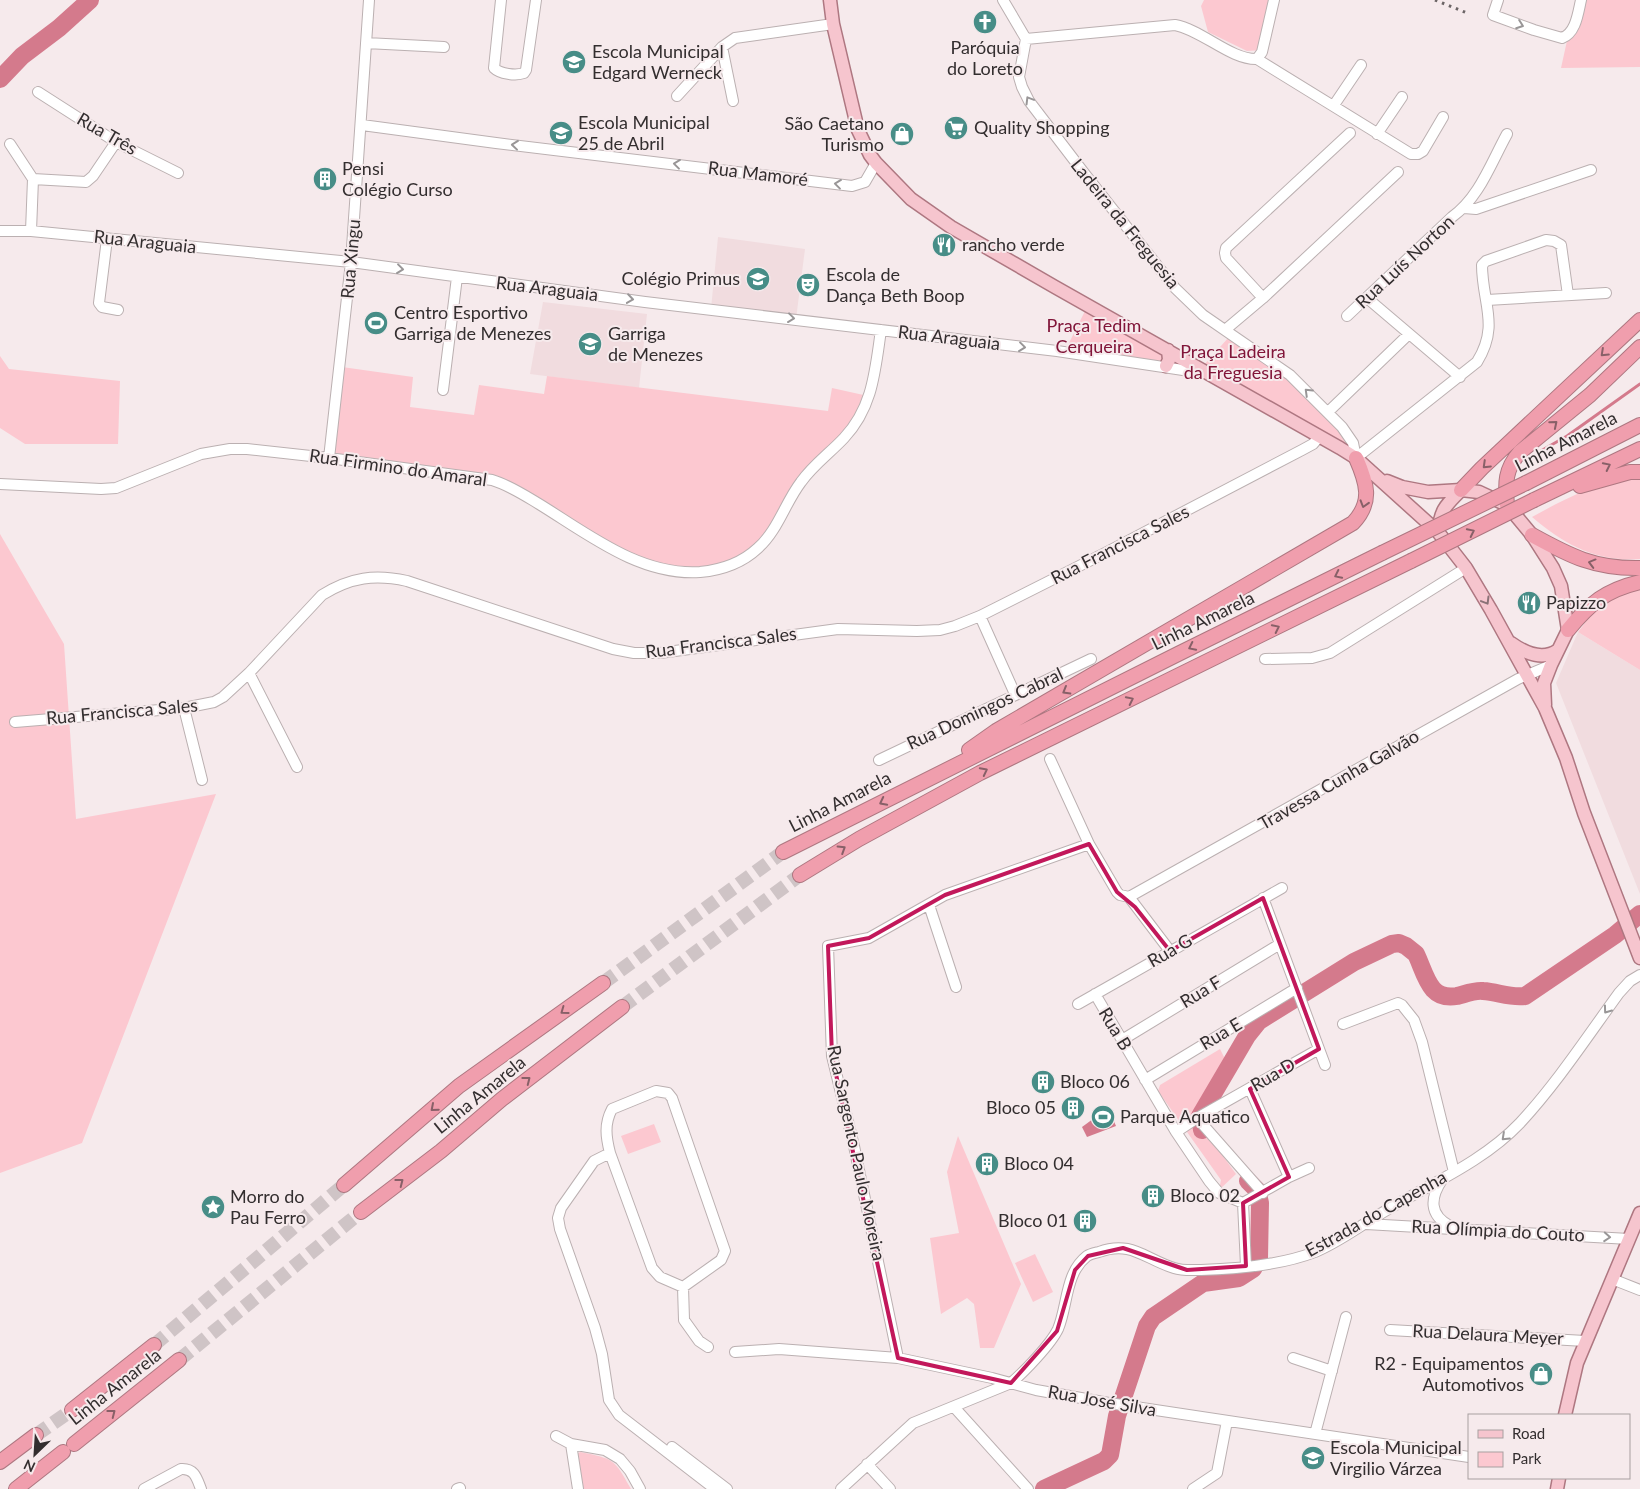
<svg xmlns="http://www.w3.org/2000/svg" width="1640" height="1489" viewBox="0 0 1640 1489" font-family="Lato,sans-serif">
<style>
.built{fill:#f1dcdf}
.green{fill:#fcc8d0}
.water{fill:#d47a8c}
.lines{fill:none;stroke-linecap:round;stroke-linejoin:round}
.stream{stroke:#d47a8c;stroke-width:3}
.river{stroke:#d47a8c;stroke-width:18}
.highway-tunnel{stroke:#cfc4c6;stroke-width:14;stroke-dasharray:14 7;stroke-linecap:butt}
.minor-casing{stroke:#bbb0b1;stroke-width:12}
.major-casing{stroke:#ae7781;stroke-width:15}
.highway-casing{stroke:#ae7781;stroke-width:16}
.minor{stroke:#fff;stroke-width:10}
.major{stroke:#f6c5ce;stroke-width:12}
.highway{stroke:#f09ead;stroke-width:14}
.rail{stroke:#6b6465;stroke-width:3;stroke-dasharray:2.5 5;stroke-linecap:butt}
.highway-bridge-casing{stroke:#ae7781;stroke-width:16;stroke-linecap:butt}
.highway-bridge{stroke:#f09ead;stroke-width:14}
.oneway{stroke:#999697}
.oneway2{stroke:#886068}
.oneway3{stroke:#8b7277}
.marked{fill:none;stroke:#c2185b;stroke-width:4;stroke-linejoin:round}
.labels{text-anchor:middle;stroke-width:4;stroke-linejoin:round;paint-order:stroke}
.poi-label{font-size:18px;fill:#332e2f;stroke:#f6eaec;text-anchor:start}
.street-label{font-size:18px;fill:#332e2f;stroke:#f6eaec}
.park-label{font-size:18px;fill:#811539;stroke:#f6eaec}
</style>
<rect width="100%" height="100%" fill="#f6eaec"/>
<!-- built -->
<path class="built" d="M718 237 805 249 796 319 711 309Z
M543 302 647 314 639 388 530 374Z
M1578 632 1640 670V894L1556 683Z"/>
<!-- green -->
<path class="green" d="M1204 0H1274L1263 50 1247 51 1208 32 1201 6Z
M1576 0H1640V67L1561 68Z
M1085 311 1124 330 1184 366 1065 351Z
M1229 337 1288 378 1341 431 1348 441 1352 452 1203 366Z
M0 356 9 369 120 381 118 444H25L0 428Z
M342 367 413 377 410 407 474 415 479 385 544 394 547 376 828 411 832 388 868 396 864 408 803 478 770 534 740 559 699 568H670L618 548 510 482 331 458Z
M1640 477V559C1596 562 1565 545 1532 517 1565 499 1602 479 1640 477Z
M0 534 64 644 76 819 216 794 82 1143 0 1173Z
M1640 588V670L1578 632 1598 606 1627 591Z
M1220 1049 1231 1071V1080L1213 1095 1199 1123 1236 1174 1219 1190 1221 1180 1158 1091 1160 1085Z
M654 1124 661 1142 628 1154 621 1136Z
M958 1136 1021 1284 994 1348H980L974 1304 967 1298 941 1314 930 1238 959 1233 947 1172Z
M1035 1254 1053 1292 1033 1302 1015 1263Z
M580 1452C615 1459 614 1459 631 1489H582L577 1454Z"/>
<!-- water -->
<path class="water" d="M1108 1108 1116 1126 1087 1137 1082 1127Z"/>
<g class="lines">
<!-- stream -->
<path class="stream" d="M1539 452 1567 436 1640 384"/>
<!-- river -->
<path class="river" d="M0 79 22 56 59 28 90 0
M1202 1130 1200 1116 1247 1036 1259 1021 1354 962 1392 944 1399 943 1406 946 1416 954C1426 975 1429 1001 1457 996 1465 994 1475 990 1483 991 1498 992 1510 998 1525 996L1615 935 1640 914
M1044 1489 1104 1461 1110 1455 1117 1416 1147 1326 1153 1317 1203 1283 1239 1278 1253 1269 1259 1258 1260 1203 1257 1190 1248 1181"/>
<!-- highway-tunnel -->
<path class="highway-tunnel" d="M603 983 783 852
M622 1007 800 875
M154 1345 344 1185
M179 1360 361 1212
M36 1435 72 1410"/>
<!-- minor casing -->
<g class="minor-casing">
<path id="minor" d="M501 0 494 68C500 74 516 76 524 73L526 70 536 0
M1003 0 1026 39 1019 77 1022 87 1029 101 1084 173 1175 288 1203 315 1290 375 1342 427 1353 443 1356 458 1477 362C1500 325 1482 303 1482 265L1486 261 1546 240 1554 241 1561 245 1568 295
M1498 0 1493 15 1534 30 1562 38C1576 33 1578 13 1581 0
M1026 39 1175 25C1202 30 1231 60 1257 59L1262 52 1274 0
M366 43 444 47
M722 47 733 101
M1257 59 1411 154H1418L1423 151 1443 117
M38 92 116 142 178 173
M677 96 722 47 735 38 833 24
M1334 105 1361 65
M362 125 496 143 852 186 865 182 876 163
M1377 134 1402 97
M10 144 33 179 86 182 93 176 116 142
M1464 208 1476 209 1591 170
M0 231H31L351 262 645 302 1057 351 1203 373
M31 231 33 179
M107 239 99 303 102 307 118 310
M1263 298 1226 258 1225 253 1226 248 1350 133
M1367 298 1460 377
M1487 300 1606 293
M1347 316 1452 217C1479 198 1491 163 1507 134
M1225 330 1263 298 1398 172
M443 390 457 277
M1328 412 1409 334
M329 458 351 262 369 0
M0 484 101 489 116 488 201 454 230 449H247L329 458 492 480C509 485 524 495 539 504 588 534 640 576 700 572 722 570 742 563 758 548 778 530 785 503 801 482 813 465 830 453 844 438 873 407 875 371 881 330
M980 616 1015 694
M1265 659 1312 658 1330 653 1466 568
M249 673 297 767
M184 708 202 780
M15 722 184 708 214 702 223 697 249 673 322 595C351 577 375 574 407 581L613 649 634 653H660L838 629 917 631 940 630 955 626 980 616 1105 553 1302 450 1313 444 1319 437
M1050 759 1089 844 1117 892 1120 895 1129 897 1170 951
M879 760 1091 659
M1129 897 1518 679 1551 665
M1263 898 1325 1065
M929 905 956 987
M1095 994 1176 1132 1209 1181 1219 1193 1243 1203 1246 1266
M1078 1004 1282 888
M1343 1024 1398 1003 1402 1005 1414 1020 1422 1042 1454 1172
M1122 1040 1280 944
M1145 1080 1297 988
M1250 1089 1289 1177
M656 1091 668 1093 672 1098 725 1251 721 1260 683 1287 660 1277 652 1268 610 1153C606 1137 604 1124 612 1109Z
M1197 1118 1263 1193
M1176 1132 1197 1118 1319 1049
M610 1153 594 1161 561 1208 558 1218 560 1229 595 1328 602 1354 609 1400 619 1415 715 1489
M1442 1180C1430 1198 1429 1215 1450 1226
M1243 1203 1289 1177 1309 1168
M1366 1224 1629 1239
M1612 1279 1640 1290
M683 1287 684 1320 699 1341 708 1347
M1390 1330 1585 1341
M735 1352 779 1349 898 1358 992 1378 1036 1390 1109 1403 1469 1457
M898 1358 854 1146 832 1056 828 946 869 938 945 895 1089 844
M1293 1358 1332 1371
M954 1407 1028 1489
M1315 1434 1346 1317
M556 1436 571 1444 605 1450 620 1459 630 1471 640 1489
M571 1444 578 1489
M672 1447 727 1489
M867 1464 890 1489
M144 1489 181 1469C195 1468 197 1479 201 1489
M457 1489 460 1488
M841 1489 913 1423 1011 1383C1024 1372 1051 1344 1058 1329 1068 1305 1065 1273 1087 1256 1090 1254 1095 1253 1099 1252 1131 1240 1145 1259 1174 1268 1183 1271 1192 1270 1201 1270 1238 1269 1281 1265 1315 1252 1337 1243 1357 1228 1377 1216 1425 1186 1481 1164 1520 1123 1557 1083 1587 1037 1619 993L1630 981 1640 975
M1193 1489 1217 1473 1227 1421"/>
</g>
<!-- major casing -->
<g class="major-casing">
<path id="major" d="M830 0 833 24 858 130 870 155 876 163 911 199 951 227 1055 287 1340 448 1356 458 1438 532 1466 568 1491 610 1545 708 1566 758 1584 813 1640 958
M1166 366 1169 360 1168 350
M1387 481 1402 487 1428 492 1461 490 1479 492 1507 505 1532 535 1553 568 1561 586 1568 630 1551 665 1544 683 1545 705
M1438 532C1441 509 1445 506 1461 490
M1511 643C1525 653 1543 661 1558 650
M1565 1415 1577 1363 1640 1213
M1557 1489 1559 1478"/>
</g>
<!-- highway casing -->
<g class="highway-casing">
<path id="highway" d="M1526 483 1640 425
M1580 486 1630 472H1640
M1461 490 1482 468 1640 320
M1534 500 1640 449
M1507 505C1505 483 1505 469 1520 452L1590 395 1640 347
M1532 535C1570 556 1595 569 1640 568
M1568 630C1590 603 1606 590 1640 582
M969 750 996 731 1353 523C1373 502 1367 483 1356 458
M783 852 1178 654 1382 553
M800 875 859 839 980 773 1411 561
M344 1185 459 1086 603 983
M361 1212 441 1151 502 1099 622 1007
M72 1410 154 1345
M74 1444 179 1360
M0 1462 36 1435
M16 1489 63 1452"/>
</g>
<!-- minor -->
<use href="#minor" class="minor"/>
<!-- major -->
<use href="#major" class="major"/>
<!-- highway -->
<use href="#highway" class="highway"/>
<!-- rail -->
<path class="rail" d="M1435 0 1467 13"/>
<!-- highway-bridge casing -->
<g class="highway-bridge-casing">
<path id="highway-bridge" d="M1382 553 1526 483
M1411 561 1534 500"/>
</g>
<!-- highway-bridge -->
<use href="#highway-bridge" class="highway-bridge"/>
</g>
<!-- one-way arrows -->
<defs><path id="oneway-chevron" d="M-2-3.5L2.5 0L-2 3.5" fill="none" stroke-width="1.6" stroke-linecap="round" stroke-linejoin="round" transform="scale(1.25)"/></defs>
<g class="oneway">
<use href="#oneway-chevron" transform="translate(1520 25) rotate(20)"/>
<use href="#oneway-chevron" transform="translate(1029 100) rotate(-121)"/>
<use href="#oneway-chevron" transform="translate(515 145) rotate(-174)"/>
<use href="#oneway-chevron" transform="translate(677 164) rotate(-173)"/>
<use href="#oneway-chevron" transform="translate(838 184) rotate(-173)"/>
<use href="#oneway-chevron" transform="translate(400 269) rotate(7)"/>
<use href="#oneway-chevron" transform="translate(630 299) rotate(8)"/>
<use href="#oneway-chevron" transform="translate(791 318) rotate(7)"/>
<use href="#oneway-chevron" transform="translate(1022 347) rotate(7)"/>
<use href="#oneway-chevron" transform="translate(1308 392) rotate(-136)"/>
<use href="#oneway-chevron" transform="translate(1607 1010) rotate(126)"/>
<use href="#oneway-chevron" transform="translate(1505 1137) rotate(137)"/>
<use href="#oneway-chevron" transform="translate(1607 1237) rotate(4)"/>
</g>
<g class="oneway2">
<use href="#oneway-chevron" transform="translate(1604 353) rotate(137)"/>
<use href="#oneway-chevron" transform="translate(1554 424) rotate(-40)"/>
<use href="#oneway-chevron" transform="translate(1486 465) rotate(136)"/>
<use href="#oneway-chevron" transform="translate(1607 466) rotate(-26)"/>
<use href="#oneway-chevron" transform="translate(1364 504) rotate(107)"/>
<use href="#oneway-chevron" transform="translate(1471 532) rotate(-26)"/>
<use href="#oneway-chevron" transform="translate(1592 563) rotate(-165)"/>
<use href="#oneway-chevron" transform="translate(1338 575) rotate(154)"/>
<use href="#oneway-chevron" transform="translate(1276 628) rotate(-26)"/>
<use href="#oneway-chevron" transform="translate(1192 647) rotate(154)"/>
<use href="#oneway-chevron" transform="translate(1066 691) rotate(150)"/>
<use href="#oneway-chevron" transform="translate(1130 700) rotate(-26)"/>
<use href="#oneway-chevron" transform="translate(984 771) rotate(-27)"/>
<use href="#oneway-chevron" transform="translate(883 802) rotate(153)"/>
<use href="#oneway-chevron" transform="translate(842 849) rotate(-32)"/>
<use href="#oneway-chevron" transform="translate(564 1011) rotate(144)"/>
<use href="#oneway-chevron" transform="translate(527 1080) rotate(-38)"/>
<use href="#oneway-chevron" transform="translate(434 1108) rotate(139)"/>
<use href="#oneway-chevron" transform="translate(400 1182) rotate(-38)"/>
<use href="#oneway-chevron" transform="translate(112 1413) rotate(-38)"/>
</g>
<use class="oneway3" href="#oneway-chevron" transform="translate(1486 601) rotate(59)"/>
<!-- marked area -->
<path class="marked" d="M1089 844 1117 892 1135 907 1170 951 1263 898 1319 1049 1250 1089 1289 1177 1243 1203 1246 1266 1187 1270 1123 1248 1088 1256 1075 1270 1057 1331 1011 1383 898 1358 832 1056 828 946 869 938 945 895Z"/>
<!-- icons -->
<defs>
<g id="church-disc" transform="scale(1.25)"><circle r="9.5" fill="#478d87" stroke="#f6eaec"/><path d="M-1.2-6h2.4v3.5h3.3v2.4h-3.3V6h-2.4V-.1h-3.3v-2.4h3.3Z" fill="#fff"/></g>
<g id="school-disc" transform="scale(1.25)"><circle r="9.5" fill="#478d87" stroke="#f6eaec"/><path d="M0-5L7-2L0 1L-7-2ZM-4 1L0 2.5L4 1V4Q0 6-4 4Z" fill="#fff"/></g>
<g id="supermarket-disc" transform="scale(1.25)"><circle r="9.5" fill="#478d87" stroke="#f6eaec"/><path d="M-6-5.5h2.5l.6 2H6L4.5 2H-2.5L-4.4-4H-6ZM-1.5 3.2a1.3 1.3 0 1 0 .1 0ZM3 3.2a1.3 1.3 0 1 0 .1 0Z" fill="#fff"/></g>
<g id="shop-disc" transform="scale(1.25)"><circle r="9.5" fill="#478d87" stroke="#f6eaec"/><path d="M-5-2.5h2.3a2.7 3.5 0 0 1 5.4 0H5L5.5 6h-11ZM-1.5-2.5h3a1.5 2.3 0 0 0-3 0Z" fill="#fff"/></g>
<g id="building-disc" transform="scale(1.25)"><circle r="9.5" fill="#478d87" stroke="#f6eaec"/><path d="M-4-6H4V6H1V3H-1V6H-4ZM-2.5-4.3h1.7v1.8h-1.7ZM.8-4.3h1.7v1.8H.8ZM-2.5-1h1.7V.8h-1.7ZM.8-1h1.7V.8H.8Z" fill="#fff"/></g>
<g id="restaurant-disc" transform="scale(1.25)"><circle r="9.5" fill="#478d87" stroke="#f6eaec"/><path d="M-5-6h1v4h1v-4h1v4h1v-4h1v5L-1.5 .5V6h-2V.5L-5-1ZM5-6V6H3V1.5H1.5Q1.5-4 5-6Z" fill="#fff"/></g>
<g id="theatre-disc" transform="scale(1.25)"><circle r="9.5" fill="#478d87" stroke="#f6eaec"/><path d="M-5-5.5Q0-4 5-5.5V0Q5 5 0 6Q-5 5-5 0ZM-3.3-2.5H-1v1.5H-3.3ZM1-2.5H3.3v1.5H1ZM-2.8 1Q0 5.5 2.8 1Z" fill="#fff"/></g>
<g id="stadium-disc" transform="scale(1.25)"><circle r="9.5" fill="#478d87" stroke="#f6eaec"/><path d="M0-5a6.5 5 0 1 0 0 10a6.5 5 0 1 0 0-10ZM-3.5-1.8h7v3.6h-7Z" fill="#fff"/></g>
<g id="sight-disc" transform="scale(1.25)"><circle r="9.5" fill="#478d87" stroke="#f6eaec"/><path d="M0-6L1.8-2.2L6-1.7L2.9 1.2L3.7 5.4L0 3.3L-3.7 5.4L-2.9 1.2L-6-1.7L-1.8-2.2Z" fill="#fff"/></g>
</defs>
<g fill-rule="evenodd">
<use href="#church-disc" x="985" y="22"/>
<use href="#school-disc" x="574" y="62"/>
<use href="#supermarket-disc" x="956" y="128"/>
<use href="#school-disc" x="561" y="133"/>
<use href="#shop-disc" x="902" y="134"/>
<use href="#building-disc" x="325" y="179"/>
<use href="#restaurant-disc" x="944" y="245"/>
<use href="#school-disc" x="758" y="279"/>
<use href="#theatre-disc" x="808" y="285"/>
<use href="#stadium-disc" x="376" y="323"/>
<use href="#school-disc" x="590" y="344"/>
<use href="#restaurant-disc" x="1529" y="603"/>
<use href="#building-disc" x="1043" y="1082"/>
<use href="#building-disc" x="1073" y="1108"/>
<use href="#stadium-disc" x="1103" y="1117"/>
<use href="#building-disc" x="987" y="1164"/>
<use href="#building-disc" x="1153" y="1196"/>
<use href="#sight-disc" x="213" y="1207"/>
<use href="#building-disc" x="1085" y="1221"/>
<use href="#shop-disc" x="1541" y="1374"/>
<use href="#school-disc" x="1313" y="1458"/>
</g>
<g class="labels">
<!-- poi labels -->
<g class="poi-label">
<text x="985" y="54" text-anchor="middle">Paróquia<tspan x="985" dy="21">do Loreto</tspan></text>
<text x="592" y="58">Escola Municipal<tspan x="592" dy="21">Edgard Werneck</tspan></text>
<text x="578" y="129">Escola Municipal<tspan x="578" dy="21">25 de Abril</tspan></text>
<text x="884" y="130" text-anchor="end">São Caetano<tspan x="884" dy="21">Turismo</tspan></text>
<text x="974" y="134">Quality Shopping</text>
<text x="342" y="175">Pensi<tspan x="342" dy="21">Colégio Curso</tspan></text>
<text x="962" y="251">rancho verde</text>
<text x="826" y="281">Escola de<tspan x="826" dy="21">Dança Beth Boop</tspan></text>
<text x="740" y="285" text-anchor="end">Colégio Primus</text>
<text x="394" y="319">Centro Esportivo<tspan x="394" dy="21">Garriga de Menezes</tspan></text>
<text x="608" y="340">Garriga<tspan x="608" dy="21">de Menezes</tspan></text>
<text x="1546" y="609">Papizzo</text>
<text x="1060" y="1088">Bloco 06</text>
<text x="1056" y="1114" text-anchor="end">Bloco 05</text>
<text x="1120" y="1123">Parque Aquatico</text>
<text x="1004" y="1170">Bloco 04</text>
<text x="1170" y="1202">Bloco 02</text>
<text x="230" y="1203">Morro do<tspan x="230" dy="21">Pau Ferro</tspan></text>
<text x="1068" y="1227" text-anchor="end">Bloco 01</text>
<text x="1524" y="1370" text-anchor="end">R2 - Equipamentos<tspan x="1524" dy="21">Automotivos</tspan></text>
<text x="1330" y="1454">Escola Municipal<tspan x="1330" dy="21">Virgilio Várzea</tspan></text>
</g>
<!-- street labels -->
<g class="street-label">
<text transform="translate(107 134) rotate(30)" y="6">Rua Três</text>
<text transform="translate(758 174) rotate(7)" y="6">Rua Mamoré</text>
<text transform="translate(1125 224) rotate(51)" y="6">Ladeira da Freguesia</text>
<text transform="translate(145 242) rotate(6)" y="6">Rua Araguaia</text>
<text transform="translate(351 259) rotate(-85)" y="6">Rua Xingu</text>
<text transform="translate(1405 262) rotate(-43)" y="6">Rua Luís Norton</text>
<text transform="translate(547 289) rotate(7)" y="6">Rua Araguaia</text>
<text transform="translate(949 338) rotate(7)" y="6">Rua Araguaia</text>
<text transform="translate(1566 442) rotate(-27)" y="6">Linha Amarela</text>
<text transform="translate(398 468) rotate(8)" y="6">Rua Firmino do Amaral</text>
<text transform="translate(1120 545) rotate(-27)" y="6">Rua Francisca Sales</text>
<text transform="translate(1203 621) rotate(-26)" y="6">Linha Amarela</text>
<text transform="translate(721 643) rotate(-7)" y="6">Rua Francisca Sales</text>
<text transform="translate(985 709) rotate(-25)" y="6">Rua Domingos Cabral</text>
<text transform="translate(122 712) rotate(-5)" y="6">Rua Francisca Sales</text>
<text transform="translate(1339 780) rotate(-30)" y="6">Travessa Cunha Galvão</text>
<text transform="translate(840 802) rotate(-27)" y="6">Linha Amarela</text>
<text transform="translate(1170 951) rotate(-30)" y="6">Rua G</text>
<text transform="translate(1201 992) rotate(-31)" y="6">Rua F</text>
<text transform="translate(1115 1029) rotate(59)" y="6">Rua B</text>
<text transform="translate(1221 1034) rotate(-31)" y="6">Rua E</text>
<text transform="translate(1273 1075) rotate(-30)" y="6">Rua D</text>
<text transform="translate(480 1095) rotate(-39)" y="6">Linha Amarela</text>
<text transform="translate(856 1153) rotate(78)" y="6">Rua Sargento Paulo Moreira</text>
<text transform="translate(1376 1214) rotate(-29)" y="6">Estrada do Capenha</text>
<text transform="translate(1498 1231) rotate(3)" y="6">Rua Olímpia do Couto</text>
<text transform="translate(1488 1335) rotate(3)" y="6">Rua Delaura Meyer</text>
<text transform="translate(115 1387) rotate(-38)" y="6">Linha Amarela</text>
<text transform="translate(1102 1401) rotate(10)" y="6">Rua José Silva</text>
</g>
<!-- park labels -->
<g class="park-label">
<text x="1094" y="332">Praça Tedim<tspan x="1094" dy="21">Cerqueira</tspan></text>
<text x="1233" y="358">Praça Ladeira<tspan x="1233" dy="21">da Freguesia</tspan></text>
</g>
</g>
<!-- legend -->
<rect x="1468" y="1414" width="162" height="65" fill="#f6eaec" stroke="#a89fa0"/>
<rect x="1478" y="1430" width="25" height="8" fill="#f6c5ce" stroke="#a89fa0"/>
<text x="1512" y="1439" font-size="15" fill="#332e2f">Road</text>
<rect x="1478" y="1452" width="25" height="15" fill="#fcc8d0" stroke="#a89fa0"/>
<text x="1512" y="1464" font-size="15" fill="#332e2f">Park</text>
<!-- north arrow -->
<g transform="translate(35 1454) rotate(205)" stroke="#f6eaec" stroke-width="4" paint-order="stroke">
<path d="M0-4L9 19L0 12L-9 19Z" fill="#332e2f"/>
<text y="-8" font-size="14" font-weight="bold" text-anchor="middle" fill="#332e2f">N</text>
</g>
</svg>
